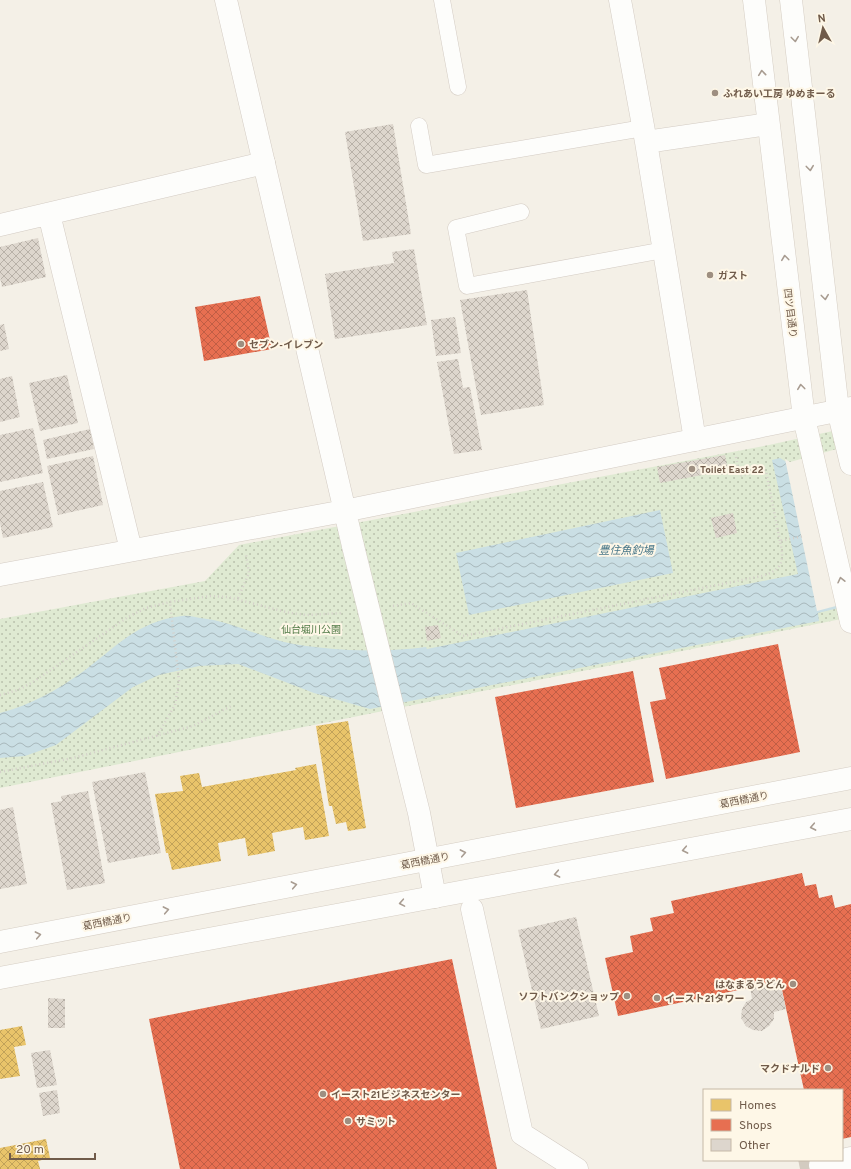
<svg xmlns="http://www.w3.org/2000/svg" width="851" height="1169" viewBox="0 0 851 1169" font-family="Overpass,'Noto Sans JP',sans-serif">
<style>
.grass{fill:url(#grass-dots)}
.water{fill:url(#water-waves)}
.pier{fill:#f4f0e7}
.homes{fill:url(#homes-cross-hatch)}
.shops{fill:url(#shops-cross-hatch)}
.building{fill:url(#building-cross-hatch)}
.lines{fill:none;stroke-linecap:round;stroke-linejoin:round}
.pedestrian-tunnel{stroke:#d3cbc0;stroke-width:22;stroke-dasharray:22 11;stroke-linecap:butt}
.service-casing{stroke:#d3cbc3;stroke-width:17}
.pedestrian-casing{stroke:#d3cbc3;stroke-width:23}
.minor-casing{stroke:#d3cbc3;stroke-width:23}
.tertiary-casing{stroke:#d3cbc3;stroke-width:23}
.secondary-casing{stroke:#d5cdc3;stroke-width:23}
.path{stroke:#d5d0ca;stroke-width:2.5;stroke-dasharray:1 3;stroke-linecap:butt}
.service{stroke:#fdfdfb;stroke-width:16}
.pedestrian{stroke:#fdfdfb;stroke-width:22}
.minor{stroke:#fdfdfb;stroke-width:22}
.tertiary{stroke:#fdfdfb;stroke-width:22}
.secondary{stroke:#fdfdfb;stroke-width:22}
.tertiary-bridge-casing{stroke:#d3cbc3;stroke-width:23;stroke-linecap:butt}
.tertiary-bridge{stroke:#fdfdfb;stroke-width:22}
.oneway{stroke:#a89c91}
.poi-dot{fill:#9e8f81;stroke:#fef7e7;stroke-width:1.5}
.labels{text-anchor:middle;stroke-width:4;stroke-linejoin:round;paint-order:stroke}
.poi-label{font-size:10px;font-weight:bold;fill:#705b4a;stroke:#fef7e7;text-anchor:start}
.street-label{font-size:10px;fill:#705b4a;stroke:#fef7e7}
.park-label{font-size:10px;fill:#507a46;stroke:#fef7e7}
.water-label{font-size:11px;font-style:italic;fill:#497889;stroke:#fef7e7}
</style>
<defs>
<pattern id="grass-dots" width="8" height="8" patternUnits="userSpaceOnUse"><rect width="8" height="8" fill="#dfead2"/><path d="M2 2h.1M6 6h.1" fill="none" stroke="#b9c1ac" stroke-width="1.8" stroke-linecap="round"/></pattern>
<pattern id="water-waves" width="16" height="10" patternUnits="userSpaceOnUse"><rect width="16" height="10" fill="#cadfe4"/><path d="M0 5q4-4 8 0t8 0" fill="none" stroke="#a8b8bb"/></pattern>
<pattern id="homes-cross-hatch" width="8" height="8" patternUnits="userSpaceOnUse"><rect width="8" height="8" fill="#e9c46a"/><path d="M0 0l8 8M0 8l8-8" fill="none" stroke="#c1a259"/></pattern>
<pattern id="shops-cross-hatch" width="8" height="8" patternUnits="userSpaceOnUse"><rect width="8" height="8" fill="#e76f51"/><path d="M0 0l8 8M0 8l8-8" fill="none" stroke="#c05e45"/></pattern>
<pattern id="building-cross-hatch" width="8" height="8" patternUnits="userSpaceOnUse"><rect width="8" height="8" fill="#ddd6cd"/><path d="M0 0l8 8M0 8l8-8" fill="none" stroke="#b8b1a8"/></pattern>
</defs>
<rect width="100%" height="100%" fill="#f4f0e7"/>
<!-- grass -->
<path class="grass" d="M851 427V617L0 788V619L205 581 239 545 769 445Z"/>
<!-- water -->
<path class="water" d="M780 458 790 464 851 605 818 613 819 621 370 709 314 693 238 664 199 666 159 675 133 687 56 745 25 756 0 758V713C30 705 56 691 81 673 117 647 135 622 182 616 188 615 194 617 200 618 230 621 255 635 284 642 326 651 384 653 426 647L427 649 798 574 772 460Z
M660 510 673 573 469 615 456 553Z"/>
<!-- pier -->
<path class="pier" d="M851 445V602L817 611 785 459 790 462Z"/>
<!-- homes -->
<path class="homes" d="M348 721 366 828 348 831 346 822 336 824 332 806H329L316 726Z
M316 764 329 836 305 840 303 827 272 833 275 851 248 856 245 838 218 843 221 861 172 870 168 853H166L155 794 183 791 180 776 199 773 202 787 296 770 295 768Z
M22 1026 26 1045 14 1047 20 1076 0 1079V1030Z
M46 1139 50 1158 38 1161 40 1169H0V1148Z"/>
<!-- shops -->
<path class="shops" d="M260 296 272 349 204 361 195 307Z
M778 644 800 752 666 779 650 702 666 699 659 668Z
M633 671 654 782 516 808 495 697Z
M802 873 805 886 816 884 819 898 832 895 835 908 851 904V1137L842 1139V1090H804L780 981 618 1016 605 958 633 952 630 936 653 931 650 918 674 913 671 901Z
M452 959 497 1169H180L149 1019Z"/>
<!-- building -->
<path class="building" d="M393 124 411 234 363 241 345 132Z
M38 238 46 277 2 287 0 277V247Z
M414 249 427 325 335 339 325 274 394 263 392 252Z
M527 290 544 405 481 415 460 300Z
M455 317 461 353 436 356 431 320Z
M4 324 9 349 0 351V325Z
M458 359 463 388 470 387 482 450 454 454 437 362Z
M67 375 78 423 40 431 29 383Z
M12 376 20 417 0 422V379Z
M33 428 43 473 0 482V435Z
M90 429 94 449 47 459 43 440Z
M725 455 728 470 660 483 657 467Z
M93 456 103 505 58 515 47 466Z
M43 482 53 527 3 538 0 523V491Z
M733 513 737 533 716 538 711 518Z
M438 625 441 638 427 641 425 627Z
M145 772 161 853 108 863 92 782Z
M88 791 105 883 67 890 51 803 62 801 61 796Z
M13 807 27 884 0 889V810Z
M576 917 599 1016 541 1029 518 930Z
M780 981 786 1009 774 1012V1019L769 1026 762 1031 753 1030 746 1026 741 1018 742 1009 746 1002 752 999 750 987Z
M48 998 65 999V1028H48Z
M50 1050 57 1085 37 1088 31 1053Z
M57 1090 60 1113 43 1116 39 1093Z"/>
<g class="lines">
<!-- pedestrian-tunnel -->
<path class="pedestrian-tunnel" d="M800 1169 820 1165"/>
<!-- service casing -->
<g class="service-casing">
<path id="service" d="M442 0 458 87
M419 126 426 165 643 128
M521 212 456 228 467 286 664 250"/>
</g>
<!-- pedestrian casing -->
<g class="pedestrian-casing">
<path id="pedestrian" d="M472 909 522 1134 577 1169
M820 1165 851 1158"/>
</g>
<!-- minor casing -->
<g class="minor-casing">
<path id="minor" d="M620 0 646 142 695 440
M646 142 768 124
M49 214 131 550
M0 225 264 163"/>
</g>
<!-- tertiary casing -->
<g class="tertiary-casing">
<path id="tertiary" d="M226 0 353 546
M0 575 344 511 851 408
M393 708 419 813 435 897"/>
</g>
<!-- secondary casing -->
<g class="secondary-casing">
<path id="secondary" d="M754 0 804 418 851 622
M791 0 838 410 851 464
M0 942 851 778
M0 978 851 819"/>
</g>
<!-- path -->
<path class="path" d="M736 457 740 476 766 471 780 541
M238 598 249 573 246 555
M393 606 411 603 463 636 762 576C782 570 785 561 780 541L804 536
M0 695 18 690 33 682 128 617 146 608 170 602 210 596 228 597 290 613 306 615 343 613
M157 736 175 705 179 681 170 602
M0 772 73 758 193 726 233 705"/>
<!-- service -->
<use href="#service" class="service"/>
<!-- pedestrian -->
<use href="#pedestrian" class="pedestrian"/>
<!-- minor -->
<use href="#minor" class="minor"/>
<!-- tertiary -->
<use href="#tertiary" class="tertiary"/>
<!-- secondary -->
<use href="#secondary" class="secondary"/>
<!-- tertiary-bridge casing -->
<g class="tertiary-bridge-casing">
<path id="tertiary-bridge" d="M353 546 393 708"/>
</g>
<!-- tertiary-bridge -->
<use href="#tertiary-bridge" class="tertiary-bridge"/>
</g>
<!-- one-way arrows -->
<defs><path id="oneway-chevron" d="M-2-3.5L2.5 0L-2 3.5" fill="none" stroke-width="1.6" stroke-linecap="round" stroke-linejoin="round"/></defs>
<g class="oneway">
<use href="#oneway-chevron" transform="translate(795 39) rotate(83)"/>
<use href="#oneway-chevron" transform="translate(762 73) rotate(-96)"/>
<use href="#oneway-chevron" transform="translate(810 168) rotate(83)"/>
<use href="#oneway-chevron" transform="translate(785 258) rotate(-97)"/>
<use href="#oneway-chevron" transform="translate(825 297) rotate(83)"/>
<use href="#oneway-chevron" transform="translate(801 387) rotate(-97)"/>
<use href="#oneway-chevron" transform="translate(841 580) rotate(-103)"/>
<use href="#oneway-chevron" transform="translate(813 827) rotate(169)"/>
<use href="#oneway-chevron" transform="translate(685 850) rotate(169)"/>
<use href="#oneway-chevron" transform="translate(463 853) rotate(-11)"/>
<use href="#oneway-chevron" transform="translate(557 874) rotate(169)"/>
<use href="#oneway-chevron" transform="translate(294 885) rotate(-11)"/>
<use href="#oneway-chevron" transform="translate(402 903) rotate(170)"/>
<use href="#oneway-chevron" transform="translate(166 910) rotate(-11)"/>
<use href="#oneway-chevron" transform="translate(38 935) rotate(-11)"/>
</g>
<!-- markers -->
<g class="poi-dot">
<circle cx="715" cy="93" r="4"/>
<circle cx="710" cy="275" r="4"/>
<circle cx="241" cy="344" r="4"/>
<circle cx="692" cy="469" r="4"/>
<circle cx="793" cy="984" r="4"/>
<circle cx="627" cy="996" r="4"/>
<circle cx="657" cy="998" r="4"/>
<circle cx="828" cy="1068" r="4"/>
<circle cx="323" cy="1094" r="4"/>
<circle cx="348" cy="1121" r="4"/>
</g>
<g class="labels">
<!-- poi labels -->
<g class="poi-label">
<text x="723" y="97">ふれあい工房 ゆめまーる</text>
<text x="718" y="279">ガスト</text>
<text x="249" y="348">セブン-イレブン</text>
<text x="700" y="473">Toilet East 22</text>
<text x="785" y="988" text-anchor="end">はなまるうどん</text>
<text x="619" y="1000" text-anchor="end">ソフトバンクショップ</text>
<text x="665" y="1002">イースト21タワー</text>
<text x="820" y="1072" text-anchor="end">マクドナルド</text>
<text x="331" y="1098">イースト21ビジネスセンター</text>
<text x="356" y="1125">サミット</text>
</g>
<!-- street labels -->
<g class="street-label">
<text transform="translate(791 313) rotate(83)" y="4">四ツ目通り</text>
<text transform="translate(744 799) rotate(-11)" y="4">葛西橋通り</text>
<text transform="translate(425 860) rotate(-11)" y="4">葛西橋通り</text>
<text transform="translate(107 921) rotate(-11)" y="4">葛西橋通り</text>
</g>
<!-- park labels -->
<g class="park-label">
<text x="311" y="633">仙台堀川公園</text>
</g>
<!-- water labels -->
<g class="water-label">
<text x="626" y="554">豊住魚釣場</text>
</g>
</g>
<!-- legend -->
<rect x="703" y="1089" width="140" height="72" fill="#fef7e7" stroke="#c5b9a8"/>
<rect x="711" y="1099" width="20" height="12" fill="#e9c46a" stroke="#c5b9a8"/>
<text x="739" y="1109" font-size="12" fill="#705b4a">Homes</text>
<rect x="711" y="1119" width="20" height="12" fill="#e76f51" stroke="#c5b9a8"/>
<text x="739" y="1129" font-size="12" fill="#705b4a">Shops</text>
<rect x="711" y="1139" width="20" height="12" fill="#ddd6cd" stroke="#c5b9a8"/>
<text x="739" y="1149" font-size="12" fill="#705b4a">Other</text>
<!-- north arrow -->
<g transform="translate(823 28) rotate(352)" stroke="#fef7e7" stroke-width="3" paint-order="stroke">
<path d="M0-3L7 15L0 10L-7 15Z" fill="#705b4a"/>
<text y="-6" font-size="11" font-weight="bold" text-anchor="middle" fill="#705b4a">N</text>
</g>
<!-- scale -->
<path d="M10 1153v6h85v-6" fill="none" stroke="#705b4a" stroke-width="2"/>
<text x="16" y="1153" font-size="12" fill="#705b4a" stroke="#fef7e7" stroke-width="3" paint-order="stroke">20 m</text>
</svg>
